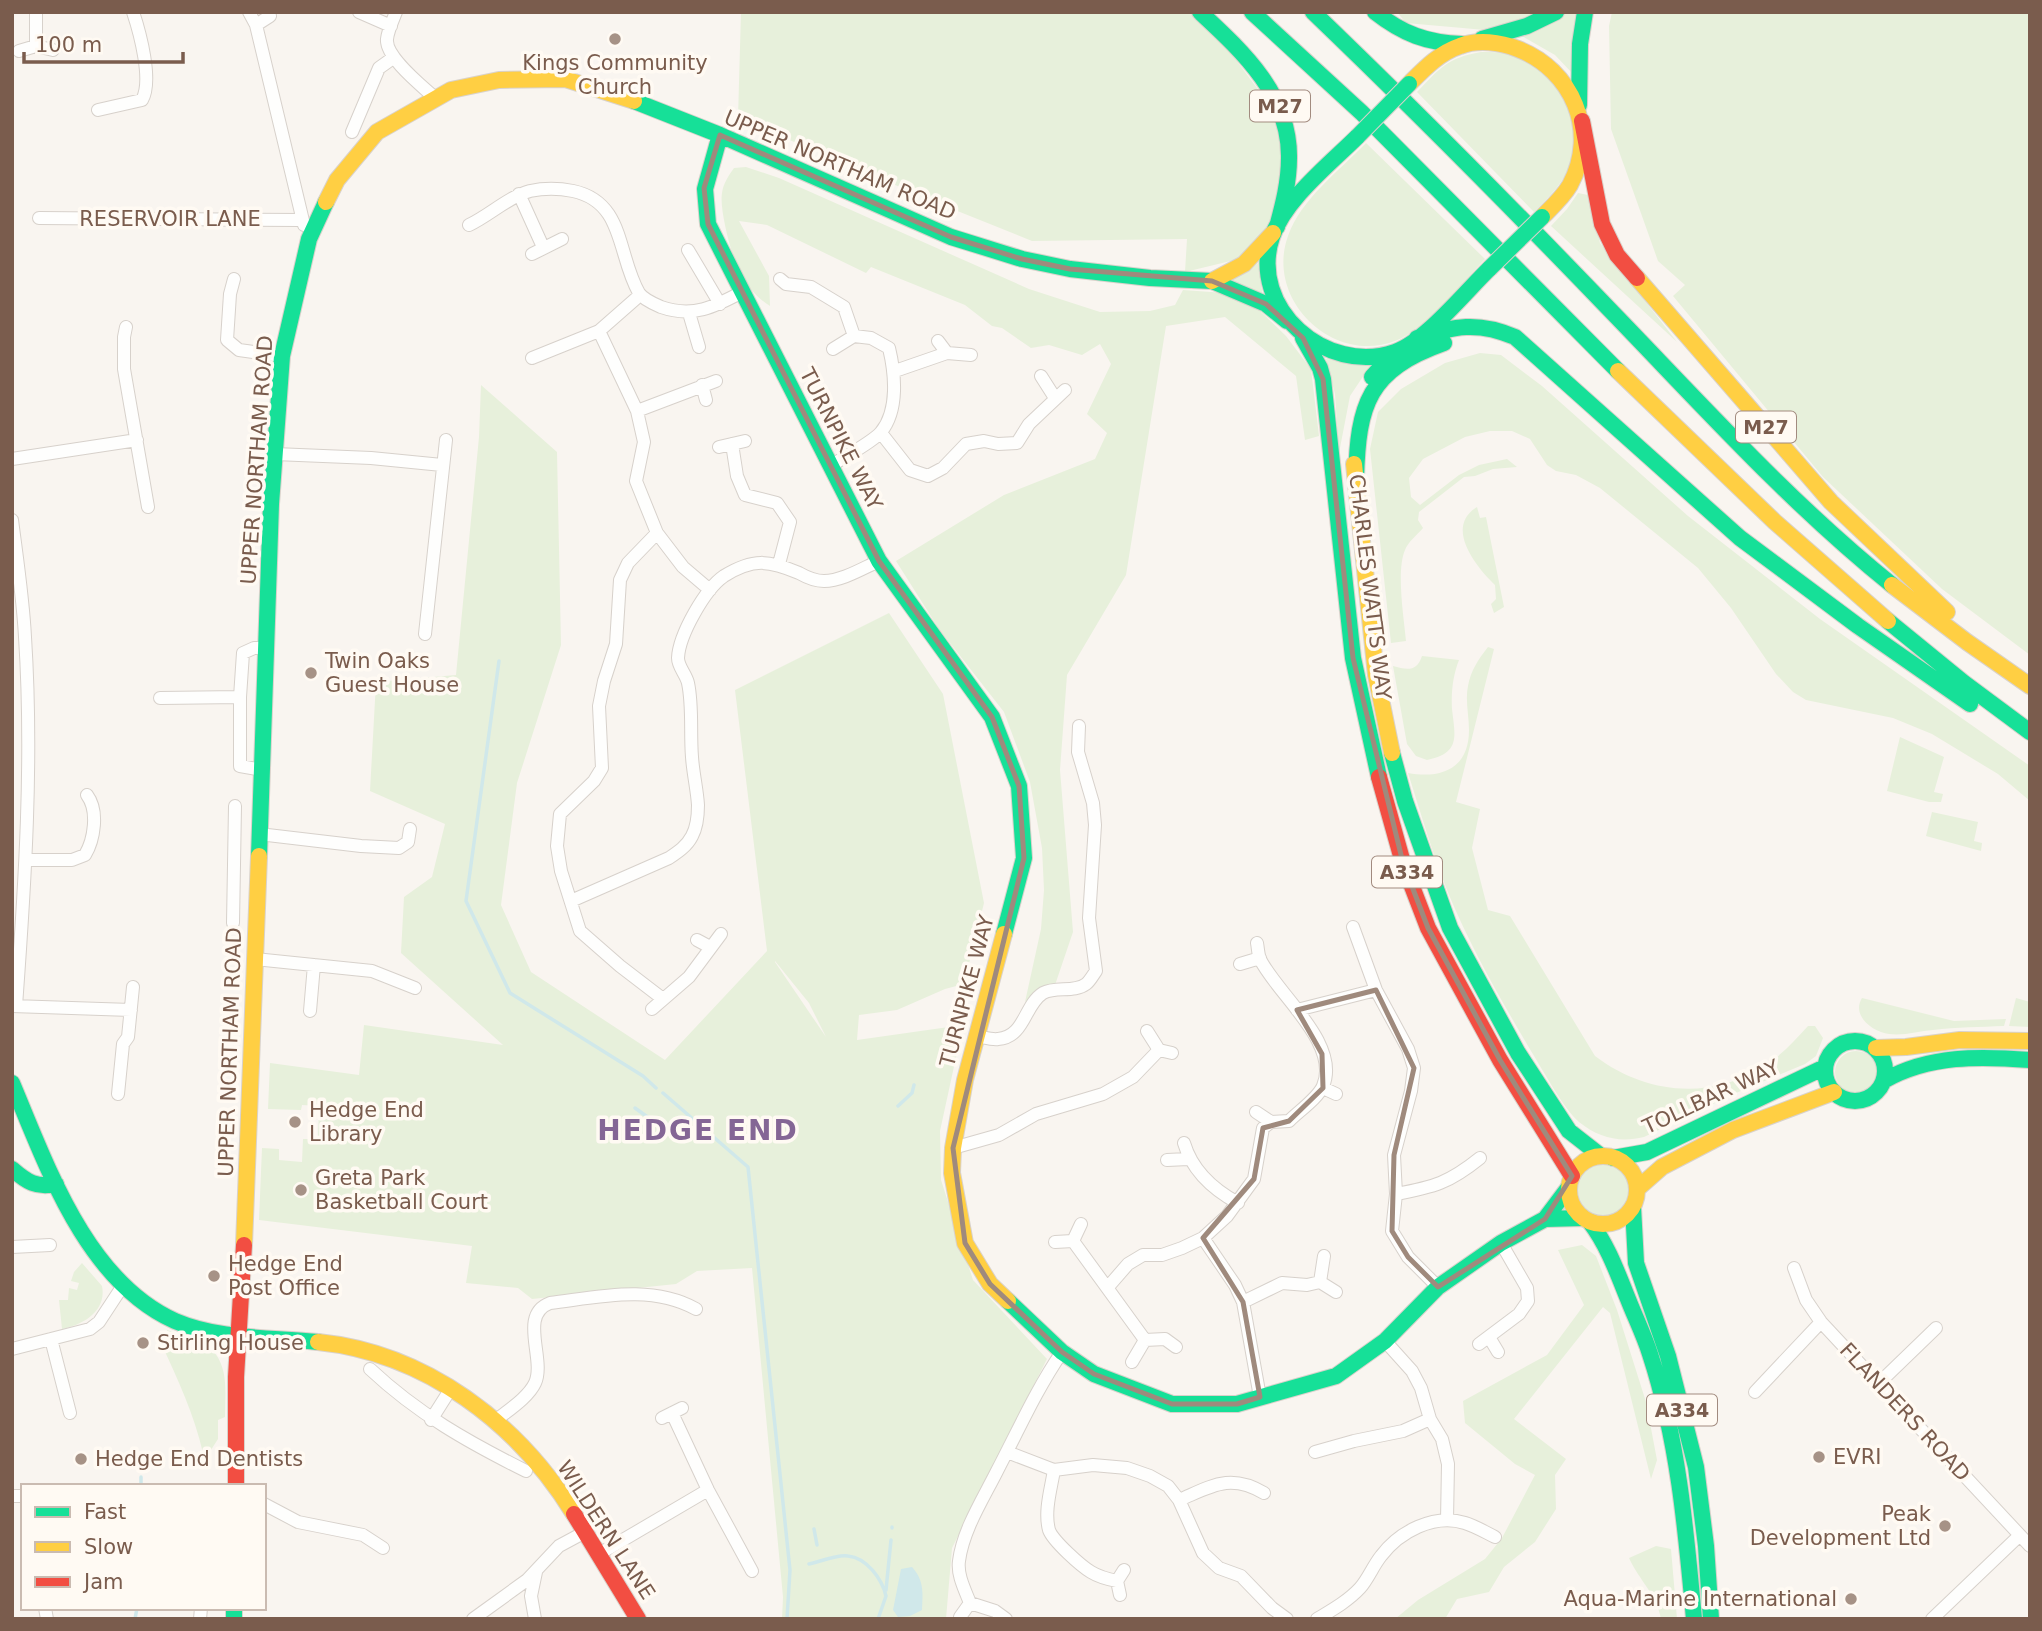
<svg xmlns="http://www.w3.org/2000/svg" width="2042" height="1631" viewBox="0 0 2042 1631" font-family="'DejaVu Sans',sans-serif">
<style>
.green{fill:#e7f0db;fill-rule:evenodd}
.water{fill:#d0e8ea}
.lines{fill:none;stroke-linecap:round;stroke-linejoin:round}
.stream{stroke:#d0e8ea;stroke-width:3.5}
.street-casing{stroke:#d7d1cb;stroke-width:14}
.fast-casing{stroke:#d9d2cb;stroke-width:18}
.slow-casing{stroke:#d9d2cb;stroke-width:18}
.jam-casing{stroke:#d9d2cb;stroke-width:18}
.street{stroke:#fefefd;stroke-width:12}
.fast{stroke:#16e098;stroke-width:16}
.slow{stroke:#ffcf43;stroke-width:16}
.jam{stroke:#f24e42;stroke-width:16}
.fast-bridge-casing{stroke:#dad1cc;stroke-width:18;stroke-linecap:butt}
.fast-bridge{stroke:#16e098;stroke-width:16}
.marked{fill:none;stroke:#9f8a7d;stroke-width:5;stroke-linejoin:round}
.poi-dot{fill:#a69286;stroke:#fffaf3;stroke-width:2.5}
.labels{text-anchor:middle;stroke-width:7;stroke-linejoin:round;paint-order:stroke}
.shield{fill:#fffaf3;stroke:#a28b7f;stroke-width:2}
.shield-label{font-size:19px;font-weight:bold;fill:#7a5c4d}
.poi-label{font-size:21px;fill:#7a5c4d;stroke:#fffaf3;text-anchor:start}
.street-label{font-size:21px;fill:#7a5c4d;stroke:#fffaf3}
.district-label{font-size:28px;font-weight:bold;letter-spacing:2px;fill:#846695;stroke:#fffaf3}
</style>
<rect width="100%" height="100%" fill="#f9f5f0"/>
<!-- green -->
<path class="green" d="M741 12H1200L1287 128 1277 227 1243 258 1185 272 1187 239 1032 241 935 202 738 118Z
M1397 12H1556L1485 30 1406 23Z
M1567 12H1578L1572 73 1555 55 1522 36 1551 24Z
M1612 12H2030V655L1942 589 1823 477 1673 296 1685 285 1658 261 1611 129 1609 26Z
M1481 52C1493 52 1507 52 1518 57 1556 74 1584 118 1572 159 1566 181 1549 197 1534 212L1417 92C1440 68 1447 58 1481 52Z
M1366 143 1485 259C1460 285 1429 328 1395 341 1332 365 1265 299 1288 236 1301 199 1339 171 1366 143Z
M746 167 779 178 1029 289 1100 312 1150 311 1175 305 1183 290 1225 293 1253 304 1286 336 1311 369 1319 436 1305 440 1296 376 1225 317 1166 326 1126 575 1067 675 1060 770 1073 932 1055 985 1041 987 1025 1002 1041 929 1044 890 1042 848 1030 782 1004 712 939 629 896 561 1004 495 1095 459 1107 433 1087 414 1111 364 1100 344 1082 355 1049 345 1031 348 1002 328 992 326 965 305 871 267 866 273 767 225 739 221 769 276 770 306C758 299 747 286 740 273 732 258 719 209 722 193 723 184 729 175 734 168Z
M1578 193 1588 195 1600 243 1677 342 1551 226 1567 209Z
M1258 263 1263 297 1228 280 1247 272Z
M1480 353 1501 355 1542 386 1688 516 1820 619 2030 766V801L1998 774 1932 734 1893 718 1806 700 1793 692 1776 674 1731 608 1698 568 1600 488 1576 475 1556 471 1547 465 1530 439 1512 431H1490L1465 437 1423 459 1409 478 1411 497 1420 505 1459 475 1479 465 1507 459 1517 467 1493 469 1475 476 1464 477 1419 512 1418 520 1423 528C1417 535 1408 542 1405 550 1396 571 1404 618 1406 641L1391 643 1370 449 1378 412 1401 389 1445 363Z
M1326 359 1370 366 1350 396 1339 453 1335 394Z
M481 385 557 452 561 645 517 783 501 905 531 972 665 1060 767 951 735 690 889 613 943 694 984 903 964 984 945 989 897 1010 859 1015 857 1040 963 1025 940 1131 941 1180 973 1280 1047 1359 952 1548 946 1619H782L783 1597 752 1268 697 1271 676 1284 532 1299 518 1288 466 1283 472 1246 259 1220 262 1148 279 1149V1160L302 1162 303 1139H318L319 1106 302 1105 301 1110 268 1109 270 1063 359 1075 364 1025 503 1045 401 953 404 897 432 877 445 824 370 791 376 682 456 675 479 437ZM775 961 809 1003 826 1037 775 962Z
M1477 507 1480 518 1486 517 1504 607 1494 613 1491 604 1496 599 1495 585C1476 567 1444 527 1477 507Z
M1488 647 1494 649 1456 802 1480 809 1472 848 1488 910 1510 916 1595 1056C1645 1094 1710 1101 1764 1066 1781 1056 1794 1041 1808 1026H1815L1823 1038 1816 1056 1805 1064 1736 1093 1644 1137C1620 1143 1599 1138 1579 1122 1563 1108 1543 1070 1531 1051 1501 1000 1472 950 1449 895 1433 855 1421 814 1408 773 1441 779 1469 769 1469 730 1469 716 1465 700 1468 686 1471 670 1478 660 1488 647Z
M1422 656 1459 660C1453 675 1451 692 1452 709 1455 736 1461 753 1427 760L1416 756 1407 744 1393 666C1407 670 1417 672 1422 656Z
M1900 737 1944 757 1934 792 1943 794 1941 802H1929L1887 791Z
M1932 812 1978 822 1974 841 1982 843 1981 851 1926 836Z
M1862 998 1954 1021 2006 1019 2004 1026C1980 1027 1957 1027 1933 1030 1919 1031 1904 1036 1889 1034 1873 1032 1851 1016 1862 998Z
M2016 998 2030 1002V1027L2009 1026Z
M1835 1072a21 21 0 1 1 42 0a21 21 0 1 1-42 0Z
M1575 1190a27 27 0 1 1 54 0a27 27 0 1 1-54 0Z
M1582 1245 1596 1256 1617 1310 1646 1402 1657 1460 1651 1479 1610 1313 1603 1307 1514 1419 1566 1459 1555 1475 1556 1509 1535 1542 1504 1567 1489 1592 1457 1599 1445 1619H1395L1418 1600 1485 1559 1502 1538 1535 1475 1515 1464 1465 1423 1463 1401 1547 1355 1584 1305 1558 1250Z
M82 1263 102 1286C107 1311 83 1325 62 1329L59 1300H68L69 1288 77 1290 79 1283 71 1281 74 1272Z
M167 1330 207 1345C230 1364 225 1390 225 1417L218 1420V1439L209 1453H203C194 1414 178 1380 161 1343L167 1340Z
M1656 1546 1671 1549 1677 1619H1661C1657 1595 1639 1580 1629 1558Z"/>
<!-- water -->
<path class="water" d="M912 1567C924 1580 923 1593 922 1610L910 1616 898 1617 893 1610 901 1569Z"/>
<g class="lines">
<!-- stream -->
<path class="stream" d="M499 661 466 901 510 993 643 1076 656 1088
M663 1093 748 1167 790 1570 787 1619
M898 1106 912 1093 914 1085
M635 1108 649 1118
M654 1122 667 1130
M141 1477V1486
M892 1528V1527
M814 1529 817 1545
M809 1564C820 1562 837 1554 848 1556 867 1558 882 1579 886 1596L878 1619
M886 1590 891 1540
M135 1619 137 1608"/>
<!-- street casing -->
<g class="street-casing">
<path id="street" d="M249 12 256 25 304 225
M359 12 391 26
M396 12C393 20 388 30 387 39 385 57 422 86 435 98
M256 25 270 16
M36 46V12
M19 51 36 46 53 50
M98 110 142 100C153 81 140 33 133 12
M352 132 379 68 393 58
M519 194 543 247
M39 218 302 220
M469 225C490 215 508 197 530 191 544 188 558 188 573 191 625 202 617 255 639 293 643 299 654 304 661 307 693 318 714 307 742 292
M688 250 720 304
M532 254 562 239
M234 279 230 294 227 340 239 350 282 356
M780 279 786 284 811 287 844 307 854 336
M689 313 699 347
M126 327 124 337V369L148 507
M599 331 637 411 644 442 636 481 657 533 683 567 710 590
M938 341 947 353
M532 358 599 331 640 295
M895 371 947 353 971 355
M1041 376 1055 398
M702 385 706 400
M637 411 716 381
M881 433 910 470 928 476 943 468 966 444 984 441 998 444 1017 443 1029 424 1065 390
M732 444 737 476 745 495 777 503 790 522 779 564
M719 447 745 441
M275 454 371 458 442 465
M12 459 137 440
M832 465C843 458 874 441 881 432 899 410 895 373 889 348L871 338 854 336 833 349
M12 520C17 559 23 598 25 637 33 760 25 884 16 1006
M657 533 628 563 620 580 616 644 604 681 599 706 602 768 594 781 560 814 557 846 561 871 580 931 620 966 663 999
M425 634 446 440
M160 698 240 697
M262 770 240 766V697L243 653 254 648H266
M259 834 361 846 399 848 408 842 410 829
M27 860H72L85 855C94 840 99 811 87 795
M571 901 669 858C678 852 687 846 692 836 697 827 698 815 698 805 697 789 693 773 692 757 690 733 693 706 688 683 686 674 678 667 678 658 679 635 705 589 724 576 753 558 769 560 799 573 806 577 816 581 824 581 842 581 863 568 879 561
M233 923 235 806
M1353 927 1376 990 1408 1049 1414 1068 1411 1091 1394 1155 1396 1194 1392 1231 1408 1257 1438 1287
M697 940 710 947
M255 959 372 971 415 988
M1240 964 1260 958
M12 1006 131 1010
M652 1009 689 977 721 934
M1297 1010 1376 990
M310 1011 314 965
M1147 1031 1159 1050 1172 1053
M976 1036C983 1037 992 1040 998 1039 1025 1037 1024 1005 1043 993 1056 986 1074 993 1086 984 1090 981 1093 975 1096 971L1089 918 1095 825 1093 803 1078 752 1079 726
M1323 1088 1336 1094
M118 1094 123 1044 128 1037 133 987
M1256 1112 1271 1122
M1184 1143C1192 1170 1214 1190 1238 1203
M953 1148 999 1135 1036 1114 1103 1094 1133 1077 1159 1050
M1167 1160 1188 1159
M1396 1194C1434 1187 1449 1183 1480 1158
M1203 1238 1235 1285 1243 1302 1260 1397
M1073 1241 1145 1340
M1055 1242 1073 1241 1081 1224
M12 1247 50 1245
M1324 1256 1320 1282 1336 1292
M1794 1268 1806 1300 1821 1322 2030 1546
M1108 1287 1128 1264 1143 1255H1162L1182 1248 1203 1238 1227 1216 1254 1179 1263 1128 1271 1122 1289 1121C1299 1111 1318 1098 1323 1086 1341 1043 1276 993 1260 959 1258 954 1258 948 1257 943
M1243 1302 1282 1283 1307 1285 1320 1282
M1489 1337 1498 1352
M51 1339 70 1413
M1385 1341 1412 1371 1421 1388 1430 1419 1442 1439 1448 1464 1447 1520
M1479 1344 1519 1314 1528 1301 1527 1288 1501 1243
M12 1349 90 1329 99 1322 124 1284
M1132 1362 1145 1340 1165 1339 1176 1347
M370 1369C418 1414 468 1442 526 1471
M1877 1385 1936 1328
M1755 1392 1821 1322
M672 1413 708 1490 752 1571
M662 1418 682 1408
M431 1420 450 1390
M495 1421C507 1411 528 1398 535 1383 546 1359 518 1315 550 1303 599 1297 651 1284 696 1309
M1007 1452 1054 1470 1093 1465 1127 1468 1150 1476 1168 1486 1179 1500 1203 1553 1219 1568 1241 1576 1272 1608 1287 1619
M1315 1452 1354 1441 1403 1431 1430 1419
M1054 1470C1051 1489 1044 1511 1049 1530 1053 1541 1081 1566 1091 1572 1099 1577 1107 1579 1117 1581L1124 1570
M12 1496H23
M1179 1500C1212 1486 1230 1473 1264 1493
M264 1504 298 1522 363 1535 383 1548
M599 1554 708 1490
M1117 1581 1120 1595
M45 1608 47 1619
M960 1617 970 1603
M200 1619 201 1608
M473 1619 527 1580 559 1546 585 1532
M535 1619 531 1596 536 1572
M1006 1619 995 1611 970 1603C965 1590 957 1575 959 1561 963 1530 983 1499 997 1471 1018 1431 1036 1390 1062 1352
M1317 1619C1332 1610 1348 1601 1360 1588 1368 1579 1373 1566 1381 1556 1399 1532 1434 1513 1465 1523 1475 1526 1485 1532 1495 1537
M1932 1619 2019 1536"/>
</g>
<!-- fast casing -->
<g class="fast-casing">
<path id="fast" d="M1200 12C1243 52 1290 95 1289 158 1289 182 1283 205 1277 227
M1252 12 1362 113 1618 371
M1313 12C1415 110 1514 210 1612 312 1703 406 1790 503 1892 585
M1375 12C1403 34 1427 43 1462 44
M1482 39 1527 26 1556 12
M634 101 720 135 951 237 1022 259 1070 269 1150 278 1212 281 1266 304 1287 321
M1579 105 1580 44 1585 12
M720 135 705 189 708 224 879 561 992 717 1019 786 1024 858 1004 934
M1358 136C1331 163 1285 199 1272 237 1248 308 1326 376 1395 352 1425 342 1466 291 1490 268
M1303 338 1320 368 1323 379 1353 658 1379 777
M1417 338C1454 326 1478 321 1515 337L1740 538 1858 626 1970 704
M1372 377 1395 352
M1356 479C1358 404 1368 370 1444 343
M1888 621 1964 683 2030 732
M1392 753 1405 801 1450 928 1518 1053 1569 1131 1601 1156
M259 856 271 504 282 356 309 239 326 202
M1825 1071a30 30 0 1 1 60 0a30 30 0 1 1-60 0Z
M1885 1080C1930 1055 1979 1056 2030 1060
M12 1083C47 1166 86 1281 175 1321 219 1340 271 1337 318 1342
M1613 1158 1647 1152 1825 1067
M12 1169C27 1182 36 1188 56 1184
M1633 1207 1636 1263 1668 1356 1696 1467 1706 1546 1711 1619
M1545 1219 1583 1218
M1590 1222C1608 1246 1617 1272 1628 1299 1635 1317 1644 1335 1650 1354 1678 1439 1686 1530 1694 1619
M1008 1301 1062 1352 1094 1374 1172 1404H1237L1336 1376 1385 1341 1438 1287 1501 1243 1545 1219 1569 1187
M234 1608V1619"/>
</g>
<!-- slow casing -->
<g class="slow-casing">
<path id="slow" d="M1409 84C1424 69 1439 53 1460 46 1478 39 1500 42 1518 49 1572 70 1599 131 1570 185 1563 197 1552 207 1542 217
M326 202 337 180 377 132 451 90 499 80 565 79 634 101
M1637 278 1831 502 1947 612
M1212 281 1244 264 1273 233
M1618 371 1775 522 1888 621
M1354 464 1376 675 1392 753
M1892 585 1967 642 2030 686
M1004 934 965 1080 953 1148 952 1173 965 1243 990 1284 1008 1301
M1876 1048 1906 1047 1960 1040 2030 1041
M1569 1190a34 34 0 1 1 68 0a34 34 0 1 1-68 0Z
M1637 1189 1662 1167 1733 1130 1834 1092
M244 1245 259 856
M318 1342C426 1353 518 1423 574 1514"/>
</g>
<!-- jam casing -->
<g class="jam-casing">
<path id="jam" d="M1582 121 1602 224 1617 255 1637 278
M1379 777 1403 863 1428 928 1500 1060 1572 1176
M236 1486V1377L244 1245
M574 1514 638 1619"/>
</g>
<!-- street -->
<use href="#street" class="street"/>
<!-- fast -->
<use href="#fast" class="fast"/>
<!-- slow -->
<use href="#slow" class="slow"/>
<!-- jam -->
<use href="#jam" class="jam"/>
<!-- fast-bridge casing -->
<g class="fast-bridge-casing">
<path id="fast-bridge" d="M1358 136 1409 84
M1490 268 1542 217"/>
</g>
<!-- fast-bridge -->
<use href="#fast-bridge" class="fast-bridge"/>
</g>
<!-- marked area -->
<path class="marked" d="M720 135 951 237 1022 259 1070 269 1212 281 1266 304 1303 338 1323 379 1353 658 1403 863 1428 928 1500 1060 1572 1176 1545 1219 1438 1287 1408 1257 1392 1231 1394 1155 1414 1068 1376 990 1297 1010 1322 1054 1323 1088 1289 1121 1263 1128 1254 1179 1203 1238 1243 1302 1260 1397 1237 1404H1172L1094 1374 1062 1352 990 1284 965 1243 953 1148 1024 858 1019 786 992 717 879 561 708 224 704 188Z"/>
<!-- markers -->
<g class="poi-dot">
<circle cx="615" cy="39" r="7"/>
<circle cx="311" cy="673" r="7"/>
<circle cx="295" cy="1122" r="7"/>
<circle cx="301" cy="1190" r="7"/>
<circle cx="214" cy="1276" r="7"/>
<circle cx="143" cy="1343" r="7"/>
<circle cx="1819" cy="1457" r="7"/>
<circle cx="81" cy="1459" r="7"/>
<circle cx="1945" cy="1526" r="7"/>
<circle cx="1851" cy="1599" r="7"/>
</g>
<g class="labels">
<!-- shield labels -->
<g class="shield">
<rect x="1250" y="90.5" width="60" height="31" rx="5"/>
<rect x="1736" y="411.5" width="60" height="31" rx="5"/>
<rect x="1372" y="856.5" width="70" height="31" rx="5"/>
<rect x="1647" y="1394.5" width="70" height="31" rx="5"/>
</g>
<g class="shield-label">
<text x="1280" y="113">M27</text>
<text x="1766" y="434">M27</text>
<text x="1407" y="879">A334</text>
<text x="1682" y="1417">A334</text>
</g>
<!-- poi labels -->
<g class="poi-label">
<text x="615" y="70" text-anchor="middle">Kings Community<tspan x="615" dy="24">Church</tspan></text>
<text x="325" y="668">Twin Oaks<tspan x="325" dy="24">Guest House</tspan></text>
<text x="309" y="1117">Hedge End<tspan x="309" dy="24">Library</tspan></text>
<text x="315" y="1185">Greta Park<tspan x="315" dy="24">Basketball Court</tspan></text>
<text x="228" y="1271">Hedge End<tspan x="228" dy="24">Post Office</tspan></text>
<text x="157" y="1350">Stirling House</text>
<text x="1833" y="1464">EVRI</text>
<text x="95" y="1466">Hedge End Dentists</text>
<text x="1931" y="1521" text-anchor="end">Peak<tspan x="1931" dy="24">Development Ltd</tspan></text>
<text x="1837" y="1606" text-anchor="end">Aqua-Marine International</text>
</g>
<!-- street labels -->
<g class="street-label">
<text transform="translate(840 165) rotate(23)" y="7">UPPER NORTHAM ROAD</text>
<text x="170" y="226">RESERVOIR LANE</text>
<text transform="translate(841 439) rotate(63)" y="7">TURNPIKE WAY</text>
<text transform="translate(257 460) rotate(-86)" y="7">UPPER NORTHAM ROAD</text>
<text transform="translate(1370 587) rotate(83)" y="7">CHARLES WATTS WAY</text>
<text transform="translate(967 991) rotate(-75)" y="7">TURNPIKE WAY</text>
<text transform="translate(230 1052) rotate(-88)" y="7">UPPER NORTHAM ROAD</text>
<text transform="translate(1711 1097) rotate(-25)" y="7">TOLLBAR WAY</text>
<text transform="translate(1905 1412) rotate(47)" y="7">FLANDERS ROAD</text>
<text transform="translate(606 1530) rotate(57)" y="7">WILDERN LANE</text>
</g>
<!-- district labels -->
<g class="district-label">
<text x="698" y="1140">HEDGE END</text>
</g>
</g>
<!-- border -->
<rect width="2042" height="1631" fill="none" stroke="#7a5c4d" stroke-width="28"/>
<!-- legend -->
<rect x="21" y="1484" width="245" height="126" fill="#fffaf3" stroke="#cabbb1" stroke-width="2"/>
<rect x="35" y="1507" width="35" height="10" fill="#16e098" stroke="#cabbb1" stroke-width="2"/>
<text x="84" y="1519" font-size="21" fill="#7a5c4d">Fast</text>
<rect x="35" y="1542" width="35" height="10" fill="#ffcf43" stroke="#cabbb1" stroke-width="2"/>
<text x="84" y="1554" font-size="21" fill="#7a5c4d">Slow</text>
<rect x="35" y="1577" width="35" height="10" fill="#f24e42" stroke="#cabbb1" stroke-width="2"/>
<text x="84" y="1589" font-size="21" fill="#7a5c4d">Jam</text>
<!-- scale -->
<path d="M24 52v10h159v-10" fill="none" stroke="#7a5c4d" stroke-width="3.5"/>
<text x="35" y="52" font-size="21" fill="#7a5c4d" stroke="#fffaf3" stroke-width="5" paint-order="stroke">100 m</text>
</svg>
